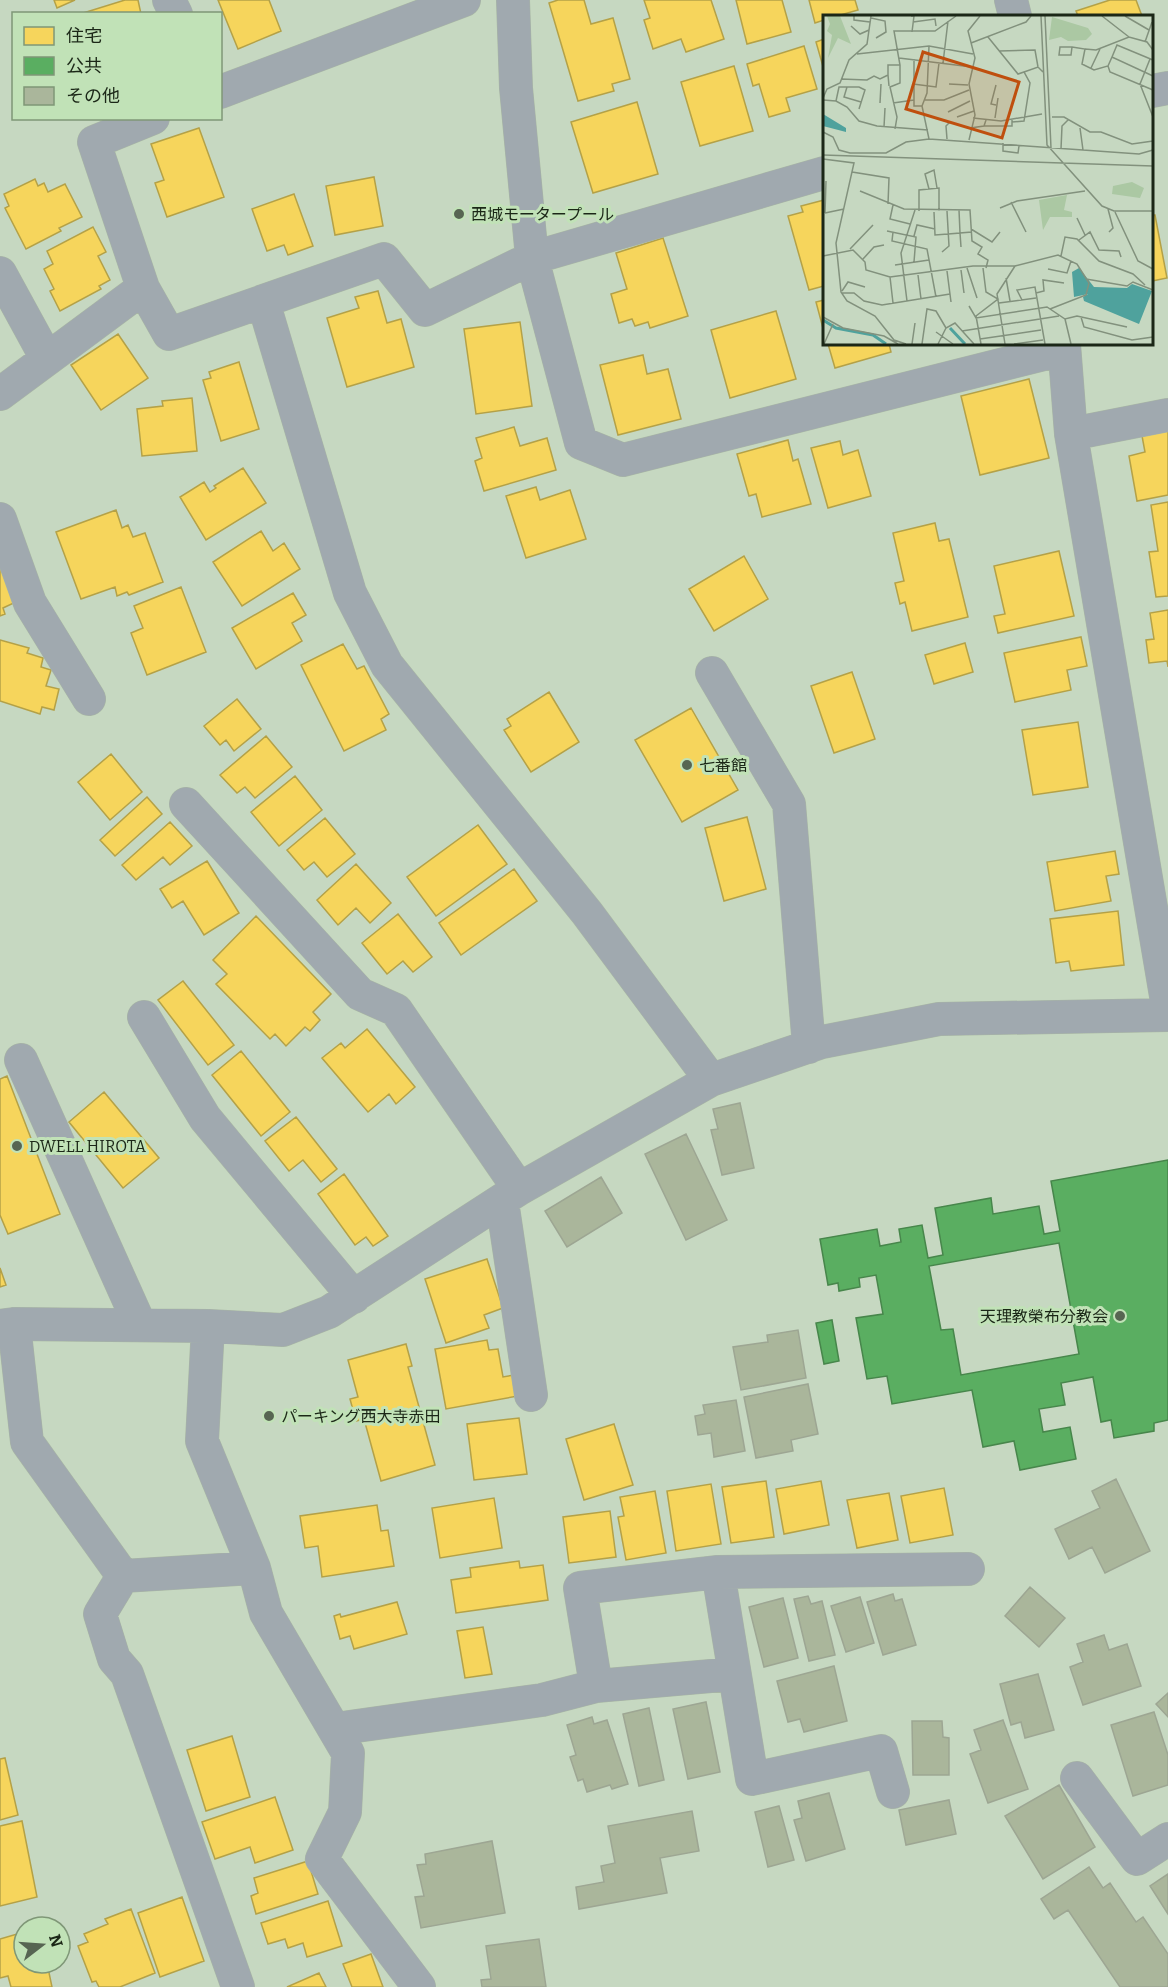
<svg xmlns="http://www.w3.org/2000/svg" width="1168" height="1987" viewBox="0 0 1168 1987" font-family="Bitter,'Noto Sans JP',serif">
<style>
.homes{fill:#f6d55c;stroke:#b4a147;stroke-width:1.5}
.public{fill:#5aae61;stroke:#47864b;stroke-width:1.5;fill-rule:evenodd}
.building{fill:#aab69b;stroke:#9da693;stroke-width:1.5}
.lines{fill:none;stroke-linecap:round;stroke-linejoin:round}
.minor-casing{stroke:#a8b6a4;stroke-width:34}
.minor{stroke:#a0a9af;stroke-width:33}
.poi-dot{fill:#576552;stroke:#c1e2b7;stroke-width:2}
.labels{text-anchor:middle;stroke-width:6;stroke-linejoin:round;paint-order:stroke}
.poi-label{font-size:16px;fill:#1b2717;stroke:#c1e2b7;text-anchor:start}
.inset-river{fill:none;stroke:#4fa29d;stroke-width:3}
.inset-road{fill:none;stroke:#82917d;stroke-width:1.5}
.view{fill:#bf4f0e;fill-opacity:0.15;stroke:#bf4f0e;stroke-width:3}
.inset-edge{fill:none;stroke:#1b2717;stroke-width:3}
</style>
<rect width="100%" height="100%" fill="#c6d8c1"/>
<!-- homes -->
<path class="homes" d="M54 0H75L57 8Z
M125 0H138L141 14H80Z
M218 0H269L281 31 238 49Z
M558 0H584L591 24 613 18 630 79 612 84 614 91 578 101 549 3Z
M644 0H711L724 39 686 52 681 39 653 49 644 20 650 18Z
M736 0H782L791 32 747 44Z
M809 0H855L858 10 837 16H824V20L815 23Z
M1110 0H1136L1142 16H1078L1076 11Z
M824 39V70L816 42Z
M804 46 817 89 786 98 790 111 769 117 759 84 753 86 747 64Z
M734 66 753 131 700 146 681 82Z
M637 102 658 174 593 193 571 122Z
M199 128 224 197 167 217 155 183 164 180 151 144Z
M374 177 383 226 335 235 326 186Z
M35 179 38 186 44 183 48 192 65 184 82 217 59 228 61 231 26 249 5 208 9 206 4 194Z
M294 194 313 246 288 255 284 245 267 251 252 209Z
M824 200V286L809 290 788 216 803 212 801 206Z
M1152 215H1155L1167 278 1152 281Z
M93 227 106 252 98 256 110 280 99 286 101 289 60 311 50 291 54 289 44 269 53 264 47 251Z
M663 238 688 316 650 328 648 322 635 326 632 319 619 323 611 294 627 289 616 253Z
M378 291 387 323 401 319 414 367 347 387 327 318 359 308 355 297Z
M824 300V332L816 302Z
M776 311 796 379 730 398 711 330Z
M520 322 532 406 476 414 464 329Z
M118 334 148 378 101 410 71 365Z
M828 344H889L891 352 835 368Z
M643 355 647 374 668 369 681 419 618 435 600 365Z
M239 362 259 429 221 441 203 380 211 378 209 372Z
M1029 379 1049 458 980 475 961 396Z
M192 398 197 451 142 456 137 409 163 406 162 401Z
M1168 420V495L1137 501 1129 456 1145 452 1140 425Z
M514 427 520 446 547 438 556 470 484 491 475 461 482 458 476 438Z
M788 440 793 461 798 459 811 504 762 517 756 494 749 496 737 454Z
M840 441 843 455 858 450 871 496 828 508 811 448Z
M243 468 266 503 206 540 180 497 204 482 210 492 216 488 214 486Z
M536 487 540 500 570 490 586 539 526 558 506 496Z
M1168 502V596L1156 597 1149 552 1158 551 1151 505Z
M116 510 122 528 128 525 133 537 145 533 163 582 129 595 127 592 117 596 115 587 81 599 56 532Z
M935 523 939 541 949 539 968 617 912 631 905 602 900 604 895 583 904 581 893 533Z
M261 531 273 551 284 543 300 569 242 606 213 562Z
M1059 551 1074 616 998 633 994 616 1005 614 994 566Z
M744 556 768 599 714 631 689 589Z
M0 566 16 602 3 608 5 614 0 616Z
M181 587 206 652 147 675 131 633 143 628 134 606Z
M293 593 306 615 292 623 302 641 256 669 232 628Z
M1168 610V667L1167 661 1149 663 1146 640 1154 639 1150 613Z
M1081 637 1087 666 1067 670 1071 690 1015 702 1004 653Z
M0 640 29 648 27 653 43 658 41 667 51 670 46 686 59 689 54 710 42 707 40 714 0 701Z
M965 643 973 672 934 684 925 655Z
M343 644 357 669 364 666 389 714 381 719 386 730 344 751 301 665Z
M852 672 875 739 834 753 811 686Z
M549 692 579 742 531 772 504 730 511 726 507 719Z
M237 699 261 729 234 751 226 740 220 745 204 726Z
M691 708 738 790 682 822 635 740Z
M1078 722 1088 787 1033 795 1022 730Z
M266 736 292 767 255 798 245 787 237 793 220 775Z
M111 754 142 792 110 820 78 782Z
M295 776 322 810 279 846 251 812Z
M147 797 162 814 115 856 100 840Z
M747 817 766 889 724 901 705 828Z
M325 818 355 854 327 877 314 862 304 870 287 850Z
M170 822 192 846 170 865 163 857 136 880 122 865Z
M478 825 507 864 436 916 407 877Z
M1115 851 1119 874 1106 876 1111 901 1055 911 1047 862Z
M207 861 239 913 204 935 183 901 172 908 160 889Z
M356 864 391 903 370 923 356 908 338 925 317 900Z
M514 869 537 901 461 955 439 923Z
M1118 911 1124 965 1071 971 1069 961 1056 963 1050 919Z
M398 914 432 957 413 972 403 961 387 974 362 943Z
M256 916 331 994 313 1012 320 1020 310 1031 305 1027 286 1046 275 1034 270 1039 216 984 227 974 213 960Z
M183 981 234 1045 208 1065 158 1000Z
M367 1029 415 1087 396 1104 389 1094 368 1112 322 1058 341 1043 345 1048Z
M241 1051 290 1112 261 1136 212 1075Z
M7 1076 60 1214 8 1234 0 1215V1079Z
M104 1092 159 1158 123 1188 69 1122Z
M296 1117 337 1169 321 1182 303 1160 289 1171 265 1141Z
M344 1174 388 1236 373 1246 366 1237 355 1245 318 1194Z
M487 1259 503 1308 484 1315 489 1328 446 1343 425 1279Z
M0 1268 6 1285 0 1287Z
M487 1340 489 1350 498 1349 503 1377 514 1375 518 1396 446 1409 435 1349Z
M406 1344 412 1366 408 1367 435 1465 381 1481 364 1419 356 1421 350 1399 358 1397 348 1360Z
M519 1418 527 1474 474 1480 467 1424Z
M614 1424 633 1485 584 1500 566 1439Z
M766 1481 774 1537 731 1543 722 1487Z
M821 1481 829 1525 784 1534 776 1489Z
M711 1484 721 1544 676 1551 667 1491Z
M944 1488 953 1535 910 1543 901 1496Z
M655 1491 666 1553 626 1560 618 1517 624 1516 620 1497Z
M889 1493 898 1540 857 1548 847 1500Z
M494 1498 502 1548 440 1558 432 1508Z
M377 1505 381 1531 388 1530 394 1566 322 1577 318 1546 305 1548 300 1516Z
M610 1511 616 1557 569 1563 563 1517Z
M519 1561 520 1568 543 1565 548 1600 456 1613 451 1580 471 1577 470 1568Z
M397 1602 407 1634 354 1649 350 1636 340 1639 334 1616 340 1614 341 1617Z
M483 1627 492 1674 465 1678 457 1631Z
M232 1736 250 1797 206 1811 187 1750Z
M5 1758 18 1815 0 1820V1759Z
M275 1797 293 1850 255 1863 250 1847 215 1859 202 1822Z
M22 1821 37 1897 0 1906V1826Z
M308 1861 318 1894 256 1914 251 1896 258 1893 254 1878Z
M182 1897 204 1961 160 1977 138 1913Z
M328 1901 342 1946 307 1957 303 1943 288 1948 285 1939 268 1944 261 1923Z
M131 1909 155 1973 120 1987H99L96 1981 92 1982 78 1946 88 1942 84 1934 108 1924 105 1919Z
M24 1932V1963H47L52 1987H11L8 1976 0 1978V1939Z
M371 1954 383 1987H352L343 1964Z
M319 1973 326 1987H287Z"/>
<!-- public -->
<path class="public" d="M1168 1160V1420L1154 1423V1431L1114 1438 1111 1420 1101 1422 1093 1377 1061 1383 1065 1405 1039 1409 1043 1432 1070 1427 1076 1459 1020 1470 1014 1441 983 1447 972 1390 892 1404 887 1376 867 1379 856 1318 883 1314 876 1275 859 1278 860 1287 839 1291 838 1283 828 1285 820 1239 877 1229 880 1246 901 1242 899 1229 922 1225 928 1258 943 1255 935 1208 991 1198 993 1214 1039 1206 1044 1234 1060 1231 1051 1181ZM1059 1243 1079 1354 961 1375 953 1329 941 1330 929 1266Z
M832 1320 839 1361 824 1364 816 1323Z"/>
<!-- building -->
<path class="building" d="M740 1103 754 1168 722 1175 711 1130 718 1129 713 1109Z
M686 1134 727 1220 686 1240 645 1154Z
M601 1177 622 1213 567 1247 545 1211Z
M798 1330 806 1378 741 1390 733 1347 768 1342 767 1335Z
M808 1384 818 1434 791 1440 793 1451 756 1458 744 1397Z
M736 1400 745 1451 714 1457 711 1433 698 1435 695 1416 705 1414 703 1405Z
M1116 1479 1150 1551 1105 1573 1092 1547 1069 1559 1055 1529 1100 1508 1092 1491Z
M1030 1587 1065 1618 1039 1647 1005 1616Z
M893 1594 895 1601 902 1599 916 1645 883 1655 867 1602Z
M808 1596 811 1604 822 1601 835 1655 809 1661 794 1599Z
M860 1597 874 1643 846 1652 831 1606Z
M783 1598 798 1658 764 1667 749 1607Z
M1104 1635 1109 1650 1127 1644 1141 1686 1083 1705 1070 1667 1083 1662 1077 1644Z
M834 1666 847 1721 804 1732 800 1719 788 1722 777 1681Z
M1038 1674 1054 1730 1025 1738 1021 1722 1011 1725 1000 1684Z
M1168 1693V1717L1156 1704Z
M706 1702 720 1772 688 1779 673 1709Z
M649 1708 664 1780 639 1786 623 1714Z
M1154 1712 1168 1755V1785L1133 1796 1111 1725Z
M592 1717 594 1724 607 1720 628 1784 612 1789 610 1785 587 1792 583 1779 578 1781 570 1757 576 1755 567 1725Z
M1003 1720 1028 1789 988 1803 970 1754 981 1750 974 1730Z
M912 1721H942L943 1737 949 1738V1775H913Z
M1059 1785 1095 1847 1043 1879 1005 1816Z
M829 1793 845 1849 806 1861 794 1820 802 1818 798 1801Z
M949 1800 956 1834 906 1845 899 1810Z
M779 1806 794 1860 768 1867 755 1812Z
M692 1811 699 1851 660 1858 667 1893 579 1909 576 1887 604 1882 601 1866 615 1863 608 1826Z
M492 1841 505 1913 421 1928 415 1897 424 1896 417 1865 426 1864 425 1854Z
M1089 1867 1103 1888 1110 1883 1136 1922 1143 1917 1168 1954V1987H1120L1068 1910 1054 1919 1041 1899Z
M1168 1874V1914L1150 1886Z
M539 1939 546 1987H482L481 1980 491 1979 486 1946Z"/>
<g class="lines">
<!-- minor casing -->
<g class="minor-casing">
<path id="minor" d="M169 0 176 14
M513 0 516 88 532 258 581 443 623 460 1064 349
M1011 0 1015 16
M1152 91 1168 88
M220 92 464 0
M0 273 47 359
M143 288 94 142 153 118
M263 301 350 593 387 665 587 913 711 1080
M1064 344 1071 434 1168 1008
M0 394 143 288 169 334 384 259 425 310 532 258 824 173
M1071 434 1168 415
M0 519 30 603 89 699
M712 673 789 804 809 1047
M186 804 360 994 396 1010 519 1189
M144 1017 205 1118 354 1297
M21 1060 140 1325
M502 1201 531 1395
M14 1324 27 1442 123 1576 254 1568
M0 1326 14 1324 208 1326 283 1330 329 1312 519 1189 711 1080 822 1042 939 1019 1168 1015
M208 1326 202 1441 254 1568 266 1613 348 1753 345 1812 322 1859 419 1987
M718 1572 752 1779 881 1751 893 1792
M123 1576 100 1614 114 1659 127 1674 238 1987
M596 1686 580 1588 718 1572 968 1569
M335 1729 542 1700 596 1686 734 1674
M1077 1778 1137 1859 1168 1839"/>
</g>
<!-- minor -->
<use href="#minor" class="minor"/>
</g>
<!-- markers -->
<g class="poi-dot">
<circle cx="459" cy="214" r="6"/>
<circle cx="687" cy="765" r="6"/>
<circle cx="17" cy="1146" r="6"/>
<circle cx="1120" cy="1316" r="6"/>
<circle cx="269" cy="1416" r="6"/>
</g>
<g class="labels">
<!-- poi labels -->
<g class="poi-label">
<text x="471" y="220">西城モータープール</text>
<text x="699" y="771">七番館</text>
<text x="29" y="1152">DWELL HIROTA</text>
<text x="1108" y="1322" text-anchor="end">天理教榮布分教会</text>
<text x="281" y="1422">パーキング西大寺赤田</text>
</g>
</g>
<!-- overview -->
<g transform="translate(823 15)">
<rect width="330" height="330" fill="#c6d8c1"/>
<path d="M4 1H17L28 29 15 23 5 43 9 20 4 16 7 9ZM229 2 265 13 269 19 263 25 245 26 238 22 226 25ZM309 167 321 173 317 183 289 179 290 171ZM244 180 241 195 249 197V202H227L220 215 216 185Z" fill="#abc8a3"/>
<path d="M0 99 23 113V117L0 111ZM256 253 271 272 304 273 309 269 329 276 316 309 261 286 260 282 265 279 251 282 249 257Z" fill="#4fa29d"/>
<path class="inset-river" d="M0 305 13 313 50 320 63 329M127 313 142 329"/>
<path class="inset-road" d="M31 1V5L47 7M88 1H91L89 17M218 1 224 130 279 191 291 196H330M222 1 228 133M279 1 306 22M302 1 326 15M48 3 62 6 63 17 53 23M90 7 112 4 113 11M28 11 37 19 46 15M165 22 195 59 201 57 207 68 201 106 189 107M322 27 329 7M148 28 203 7 208 1M106 31 104 78 99 91 106 124M249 32 248 40H236L237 32H249L262 34 259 49 271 55 285 51 289 42 330 61M262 34 273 35 306 22 324 27 330 35M176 36 212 35 215 52M34 39 106 31 150 39M289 42 294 30 330 45M76 43 149 52M91 44V91H99M327 44 317 69 330 102M120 48 125 6M285 51 287 57 330 75M268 53 277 34M201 57 215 52 220 57M65 60V50H77M18 64 44 65 51 61 57 64 65 60 66 71M90 69 113 72 116 48M126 69 145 70M173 70 168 89 173 90M24 72 21 82 38 87M0 83 4 74 17 68 26 45 44 29 48 1M0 85 13 86 24 92 36 106 54 111 105 115M102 85H121L146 75M13 86 16 72H36L42 75 36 94M57 88 58 69M70 88 91 85M125 97 147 86M134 102 151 96M229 102H241L267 117H278L309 129 330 126M150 103 178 106 219 99M172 103 175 83M161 111H189V105M61 112 62 93M147 113 161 111 163 105M257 113 260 135M72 114 74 102 67 72 77 68V50L71 16H112L133 1M0 117 10 122 16 135 27 138H63L83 127 106 124 316 139 330 135M124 124 123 111 127 107M146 125 152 100 146 69 152 43 145 16 157 1M180 128V136L195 138 196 131M238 134 239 111 245 105M0 140 330 151M0 144 31 148 13 228 18 277 24 286 52 301 71 325 83 329M29 157 66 163 65 189M106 174 102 159 111 155 114 173M37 176 81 194 147 195 149 226 159 232 155 239 165 245 163 253M188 187 203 217M70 190 67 204 87 209M177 193 194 186 262 176M285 194 290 213 286 217M96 196V175L116 173V196M111 197 112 220 125 219 137 218 136 195M292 197 315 246 330 254M2 198 3 166M2 198 21 194M254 203 262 220M148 214 169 227 177 217M64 216 93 222 91 247M70 217 69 226 104 234 113 282M91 221 94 210 112 214M256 225 267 217 276 235 296 236 298 242M138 232 137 218 149 217M27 234 50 210M119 237 126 231 124 196M0 241 30 235 42 247 43 255 67 262 150 251H192M238 241 242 222 254 224 276 246 310 259 322 270M40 244 51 232 61 230M72 250 106 245M144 253 154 283M225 254 244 258 248 246M138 255 141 278M124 256 128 287M95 260 98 284M67 262 70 288M183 263 187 286M263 264 304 271 310 267 330 275M19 276 25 267 42 272M19 278H31L41 286 59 290 127 279M213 278 221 276 220 265 241 268M199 285 194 275 212 272 222 329M84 286 78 238 92 195M176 288 213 283M146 291 153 303 224 292 242 304 254 301 304 312M0 302 20 313 61 321 75 329M258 302 261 312 309 325 330 322M242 304 248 329M139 316 236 301M113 317 130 329M157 324 218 315M1 329 10 309M89 329 92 308M99 329 104 294 113 296 123 313M115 329 123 313 132 308 151 329M158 329 153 301 175 284 163 277 160 253M182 329 174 279 192 251 235 240 254 249 266 268 263 280 227 294M191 329 220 325"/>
<path class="view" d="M100 37 196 67 179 123 83 94Z"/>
<rect width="330" height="330" class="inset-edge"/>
</g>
<!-- legend -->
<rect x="12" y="12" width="210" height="108" fill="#c1e2b7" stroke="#7f9777" stroke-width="1.5"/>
<rect x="24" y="27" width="30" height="18" fill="#f6d55c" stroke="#7f9777" stroke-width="1.5"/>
<text x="66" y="42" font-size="18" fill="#1b2717">住宅</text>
<rect x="24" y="57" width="30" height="18" fill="#5aae61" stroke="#7f9777" stroke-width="1.5"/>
<text x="66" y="72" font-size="18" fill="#1b2717">公共</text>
<rect x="24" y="87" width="30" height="18" fill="#aab69b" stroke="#7f9777" stroke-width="1.5"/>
<text x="66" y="102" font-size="18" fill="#1b2717">その他</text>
<!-- north arrow -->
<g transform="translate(42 1945) rotate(73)"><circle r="28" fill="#c1e2b7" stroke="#7f9777" stroke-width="1.5"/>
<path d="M0-4.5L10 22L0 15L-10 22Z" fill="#576552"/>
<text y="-9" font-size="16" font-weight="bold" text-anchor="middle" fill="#1b2717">N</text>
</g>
</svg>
